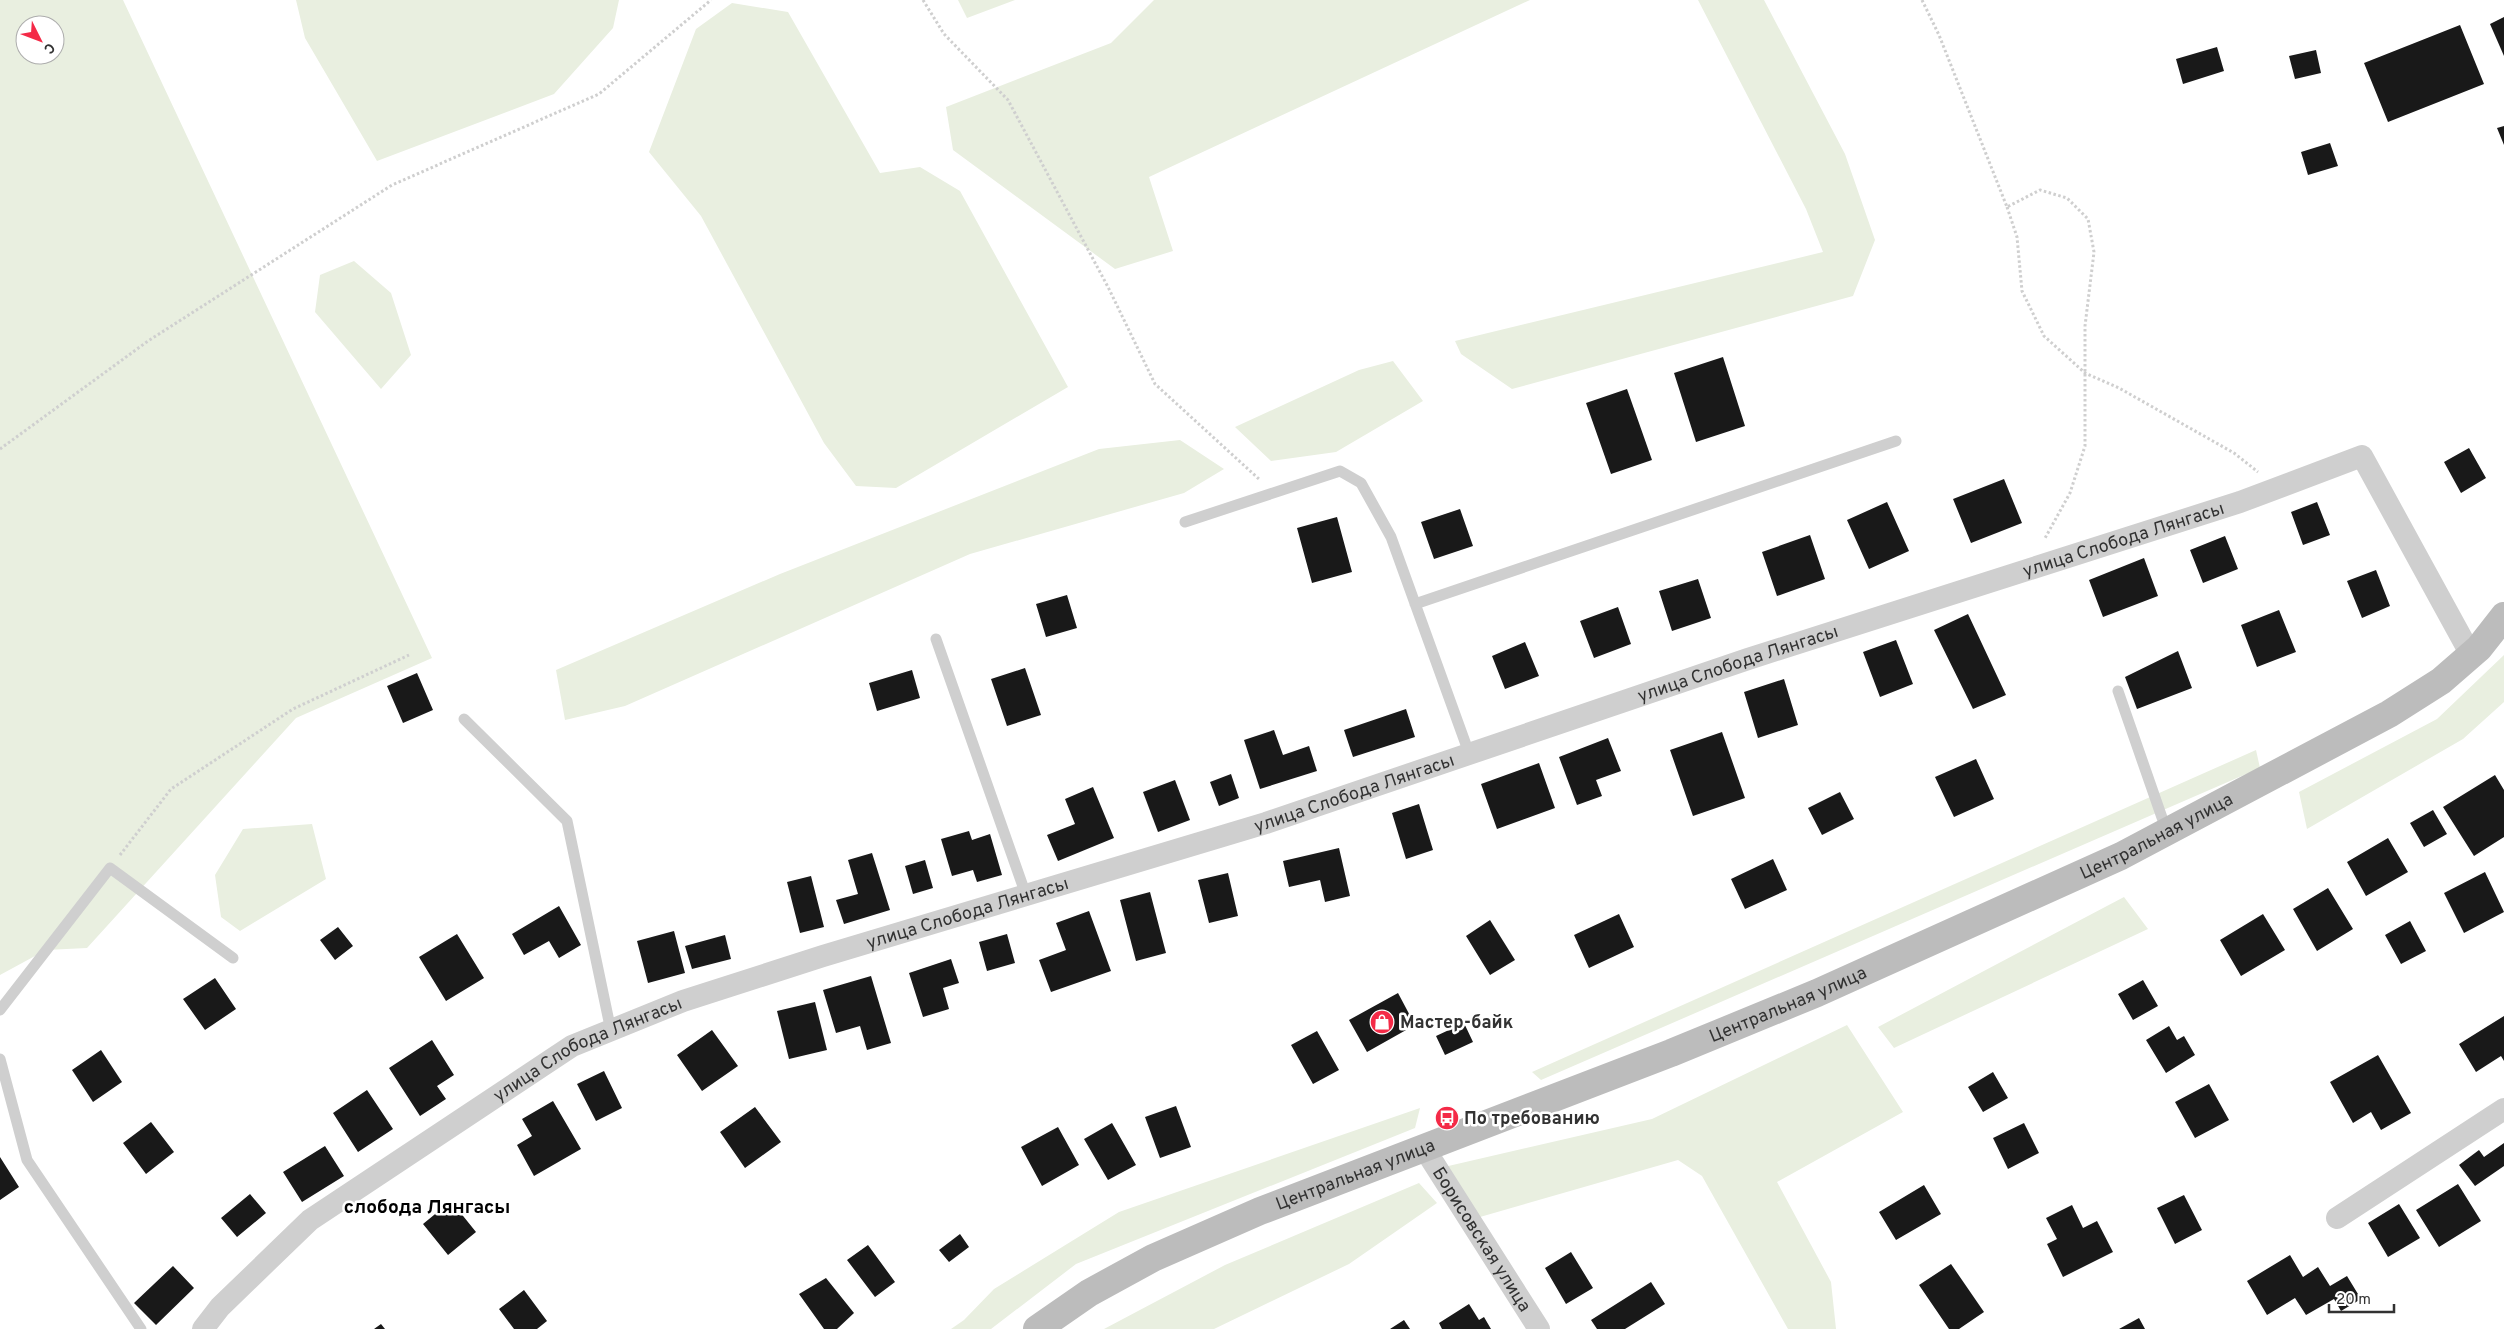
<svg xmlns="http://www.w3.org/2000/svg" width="2504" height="1329" viewBox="0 0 2504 1329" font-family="Overpass,sans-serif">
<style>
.green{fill:#e9efe0;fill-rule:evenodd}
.building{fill:#191919}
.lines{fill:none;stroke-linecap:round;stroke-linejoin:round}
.path{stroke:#cfcfcf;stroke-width:3;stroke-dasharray:2.5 2.5;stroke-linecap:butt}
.lane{stroke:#cfcfcf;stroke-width:11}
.street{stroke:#cfcfcf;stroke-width:22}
.secondary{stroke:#bcbcbc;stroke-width:28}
.labels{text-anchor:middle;stroke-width:5;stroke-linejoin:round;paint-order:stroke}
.street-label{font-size:18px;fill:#323232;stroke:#fff}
.poi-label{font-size:18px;font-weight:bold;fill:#323232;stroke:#fff;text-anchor:start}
.neighbourhood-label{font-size:19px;font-weight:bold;fill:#000;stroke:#fff}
</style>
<rect width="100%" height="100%" fill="#fff"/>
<!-- green -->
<path class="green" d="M0 0H123L432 658 296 718 87 948 46 950 0 975ZM25 25H55V55H25Z
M296 0H619L613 28 554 94 377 161 305 38Z
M958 0H1015L967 18Z
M1154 0H1530L1149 177 1173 251 1115 269 953 150 946 107 1111 43Z
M1698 0H1764L1845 154 1875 240 1853 296 1512 389 1461 354 1455 341 1823 252 1806 209Z
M732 3 788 12 880 173 920 167 960 191 1068 387 896 488 856 486 824 443 701 216 649 152 696 29Z
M354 261 391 293 411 355 381 389 315 312 320 275Z
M1393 361 1423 401 1336 452 1271 461 1235 427 1359 370Z
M1180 440 1224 469 1184 493 970 554 625 706 565 720 556 670 780 574 1099 449Z
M2504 655V702L2463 739 2307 829 2299 792 2437 719Z
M2256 750 2260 768 1541 1080 1532 1072Z
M312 824 326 879 240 931 221 917 215 875 243 829Z
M2124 897 2148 929 1894 1048 1878 1027Z
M1847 1025 1903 1112 1777 1182 1831 1282 1836 1329H1788L1702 1176 1678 1160 1480 1217 1444 1167 1652 1119Z
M1420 1108 1415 1128 1076 1264 991 1329H951L964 1320 994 1289 1119 1212Z
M1419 1183 1437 1203 1349 1264 1214 1329H1104L1225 1265Z"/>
<!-- building -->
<path class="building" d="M2504 17V56L2490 24Z
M2460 25 2484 84 2388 122 2364 63Z
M2217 47 2224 71 2183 84 2176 59Z
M2316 50 2321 73 2295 79 2289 56Z
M2504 126V145L2497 128Z
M2330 143 2338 166 2308 175 2301 152Z
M1723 357 1745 426 1696 442 1674 373Z
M1627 389 1652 460 1611 474 1586 403Z
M2469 448 2486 478 2461 493 2444 462Z
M2004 479 2022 523 1971 543 1953 499Z
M1887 502 1909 551 1869 569 1847 520Z
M2317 502 2330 535 2303 545 2291 512Z
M1460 509 1473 546 1434 559 1421 522Z
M1337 517 1352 572 1312 583 1297 528Z
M1810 535 1825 579 1777 596 1762 552Z
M2225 536 2238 569 2203 583 2190 550Z
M2144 558 2158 596 2103 617 2089 580Z
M2376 570 2390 606 2362 618 2347 581Z
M1698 579 1711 618 1672 631 1659 591Z
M1067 595 1077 628 1046 637 1036 604Z
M1618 607 1631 644 1594 658 1580 621Z
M2279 610 2296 652 2257 667 2241 625Z
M1968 614 2006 695 1973 709 1934 630Z
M1896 640 1913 684 1880 697 1863 652Z
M1525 642 1539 676 1505 689 1492 656Z
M2178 651 2192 688 2137 709 2125 677Z
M1025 668 1041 715 1007 726 991 679Z
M912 670 920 698 877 711 869 683Z
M417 673 433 710 403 723 387 686Z
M1784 679 1798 725 1758 738 1744 692Z
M1406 709 1415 737 1353 757 1344 730Z
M1274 730 1283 755 1309 746 1317 771 1260 789 1244 740Z
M1722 732 1745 798 1693 816 1670 750Z
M1608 738 1621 771 1596 780 1602 796 1577 805 1559 757Z
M1976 759 1994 799 1954 817 1935 777Z
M1539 763 1555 808 1497 829 1481 784Z
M1231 774 1239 798 1219 806 1210 782Z
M2495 775 2504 790V837L2474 856 2443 807Z
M1175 780 1190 820 1158 832 1143 792Z
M1093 787 1114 838 1058 861 1047 835 1075 824 1065 799Z
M1840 792 1854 819 1822 835 1808 808Z
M1419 804 1433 850 1406 859 1392 813Z
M2433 810 2447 834 2424 847 2410 823Z
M969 831 972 840 990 834 1002 875 977 882 973 870 952 876 941 839Z
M2388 838 2408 872 2366 896 2347 862Z
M1339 848 1350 896 1325 902 1320 880 1289 887 1283 861Z
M872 853 890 910 844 924 836 900 858 894 848 860Z
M1773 859 1787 890 1745 909 1731 879Z
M925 860 933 888 913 894 905 866Z
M2485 872 2504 912 2464 933 2444 893Z
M1228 873 1238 916 1209 923 1198 880Z
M811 876 824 927 800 933 787 882Z
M2328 888 2353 929 2317 951 2293 909Z
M1150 892 1166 953 1136 961 1120 900Z
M559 906 581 945 559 958 549 941 524 955 512 934Z
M1089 911 1111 971 1051 992 1039 960 1066 950 1056 923Z
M1619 914 1634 947 1589 968 1574 935Z
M2263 914 2285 950 2241 976 2220 940Z
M1490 920 1515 960 1490 975 1466 936Z
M2410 921 2426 951 2401 964 2385 935Z
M338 927 353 946 335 960 320 940Z
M674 931 685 973 648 983 637 941Z
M457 934 484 978 446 1001 419 957Z
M1007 934 1015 963 987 971 979 942Z
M725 935 731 959 692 969 685 946Z
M951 959 959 983 943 988 949 1009 923 1017 909 973Z
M871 976 891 1043 867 1050 860 1026 836 1033 823 990Z
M215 978 236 1009 205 1030 183 999Z
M2143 980 2158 1006 2133 1020 2118 994Z
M1398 993 1415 1025 1367 1052 1349 1020Z
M815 1002 827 1050 789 1059 777 1011Z
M2504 1016V1061L2501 1056 2476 1072 2459 1044Z
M1464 1023 1473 1042 1445 1055 1436 1036Z
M2169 1026 2177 1040 2184 1036 2195 1055 2166 1073 2146 1040Z
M712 1030 738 1066 702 1091 677 1055Z
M1317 1031 1339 1070 1313 1084 1291 1045Z
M432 1040 454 1075 437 1086 446 1099 420 1116 389 1068Z
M101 1050 122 1082 93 1102 72 1070Z
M2378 1055 2411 1113 2381 1130 2371 1112 2353 1123 2330 1082Z
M604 1071 622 1108 596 1121 577 1084Z
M1993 1072 2008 1098 1983 1112 1968 1087Z
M2209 1084 2229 1120 2195 1138 2175 1102Z
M367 1090 393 1129 358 1152 333 1113Z
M553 1101 581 1149 534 1176 517 1145 532 1136 522 1119Z
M1176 1106 1191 1147 1160 1158 1145 1117Z
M755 1107 781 1142 745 1168 720 1132Z
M151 1122 174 1152 146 1174 123 1143Z
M1112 1123 1136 1165 1108 1180 1084 1139Z
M2024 1123 2039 1153 2008 1169 1993 1138Z
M1058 1127 1079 1165 1042 1186 1021 1147Z
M2504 1143V1166L2475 1186 2459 1165 2479 1150 2484 1157Z
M325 1146 344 1176 302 1202 283 1172Z
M0 1157 19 1187 0 1200Z
M2458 1184 2481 1221 2439 1247 2416 1210Z
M1924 1185 1941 1214 1896 1240 1879 1212Z
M250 1194 266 1213 237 1237 221 1218Z
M2184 1195 2202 1230 2175 1244 2157 1208Z
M451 1201 476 1232 448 1255 423 1224Z
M2399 1204 2420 1238 2388 1257 2368 1223Z
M2072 1205 2083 1228 2097 1221 2113 1252 2063 1277 2047 1244 2057 1239 2046 1218Z
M960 1234 969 1247 949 1262 939 1250Z
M868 1245 895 1282 875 1297 847 1260Z
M1571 1252 1593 1288 1566 1304 1545 1268Z
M2290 1255 2303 1277 2318 1267 2330 1286 2347 1276 2361 1299 2341 1311 2334 1299 2306 1315 2295 1298 2267 1315 2247 1281Z
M1951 1264 1984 1312 1959 1329H1949L1919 1285Z
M173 1266 194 1288 156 1325 134 1303Z
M826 1278 854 1313 837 1329H824L799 1294Z
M1651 1282 1665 1304 1625 1329H1597L1591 1320Z
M524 1290 547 1321 537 1329H514L499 1309Z
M1469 1304 1479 1320 1484 1317 1491 1329H1442L1439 1323Z
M2139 1318 2145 1329H2119Z
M1404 1320 1410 1329H1390Z
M381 1324 385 1329H374Z"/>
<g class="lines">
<!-- path -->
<path class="path" d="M923 0 944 34 1008 100 1108 287 1155 384 1260 480
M1922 0 1939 35 2007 207 2040 190 2067 198 2088 219 2094 252 2085 326V446L2070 493 2044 540
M2007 207 2017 237 2022 291 2044 336 2085 373 2119 388 2234 453 2258 472
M0 449 148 341 392 185 599 94 711 0
M120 855 171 789 293 709 409 655"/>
<!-- lane -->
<path class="lane" d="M1185 522 1340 471 1361 483 1391 537 1469 753
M1415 604 1896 441
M936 639 1026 895
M2118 691 2167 832
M464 719 567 821 611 1031
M0 1010 110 868 233 958
M0 1059 27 1160 141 1329"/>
<!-- street -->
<g class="street">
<path id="s1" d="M1424 1148 1539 1329"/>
<path d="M2337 1218 2504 1109"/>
<path id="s2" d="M203 1329 220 1307 310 1220 572 1046 683 1001 823 956 1266 823 1748 659 2240 502 2362 456 2471 655"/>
</g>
<!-- secondary -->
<path class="secondary" id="s3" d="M1037 1329 1089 1293 1153 1258 1260 1211 1671 1053 1817 993 2121 856 2389 714 2441 681 2479 648 2504 616"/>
</g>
<!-- icons -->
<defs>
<g id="shop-disc" transform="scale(1.25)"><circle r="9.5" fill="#f42a47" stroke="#fff"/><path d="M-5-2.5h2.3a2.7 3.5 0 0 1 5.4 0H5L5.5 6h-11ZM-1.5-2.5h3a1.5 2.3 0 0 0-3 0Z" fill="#fff"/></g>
<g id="bus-disc" transform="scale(1.25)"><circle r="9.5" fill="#f42a47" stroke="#fff"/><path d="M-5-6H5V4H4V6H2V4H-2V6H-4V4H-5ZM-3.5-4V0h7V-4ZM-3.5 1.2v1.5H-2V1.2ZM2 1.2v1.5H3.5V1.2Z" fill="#fff"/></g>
</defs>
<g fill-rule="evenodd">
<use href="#shop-disc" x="1382" y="1022"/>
<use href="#bus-disc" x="1447" y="1118"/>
</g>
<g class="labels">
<!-- street labels -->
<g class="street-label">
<text dy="6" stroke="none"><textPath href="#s2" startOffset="2100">улица Слобода Лянгасы</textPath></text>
<text dy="6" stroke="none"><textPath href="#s2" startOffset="1695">улица Слобода Лянгасы</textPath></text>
<text dy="6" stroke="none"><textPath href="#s2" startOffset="1290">улица Слобода Лянгасы</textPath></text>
<text dy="6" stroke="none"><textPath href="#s3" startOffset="1225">Центральная улица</textPath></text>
<text dy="6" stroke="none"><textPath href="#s2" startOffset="885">улица Слобода Лянгасы</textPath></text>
<text dy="6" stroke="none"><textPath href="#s3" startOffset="820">Центральная улица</textPath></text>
<text dy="6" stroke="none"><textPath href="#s2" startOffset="480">улица Слобода Лянгасы</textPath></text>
<text dy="6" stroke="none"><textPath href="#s3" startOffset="355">Центральная улица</textPath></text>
<text dy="6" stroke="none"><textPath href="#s1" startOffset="108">Борисовская улица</textPath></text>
</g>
<!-- poi labels -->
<g class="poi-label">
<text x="1400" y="1028">Мастер-байк</text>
<text x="1464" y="1124">По требованию</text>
</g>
<!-- neighbourhood labels -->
<g class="neighbourhood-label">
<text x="427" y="1213">слобода Лянгасы</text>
</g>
</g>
<!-- north arrow -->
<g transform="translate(40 40) rotate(132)"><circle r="24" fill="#ffffff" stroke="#adadad"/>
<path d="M0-4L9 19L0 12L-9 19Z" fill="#f42a47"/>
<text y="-8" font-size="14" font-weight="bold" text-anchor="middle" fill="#323232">С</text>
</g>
<!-- scale -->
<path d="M2329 1304v8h65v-8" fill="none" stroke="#323232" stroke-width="2.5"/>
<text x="2336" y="1304" font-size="15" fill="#323232" stroke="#ffffff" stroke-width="4" paint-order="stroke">20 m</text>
</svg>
